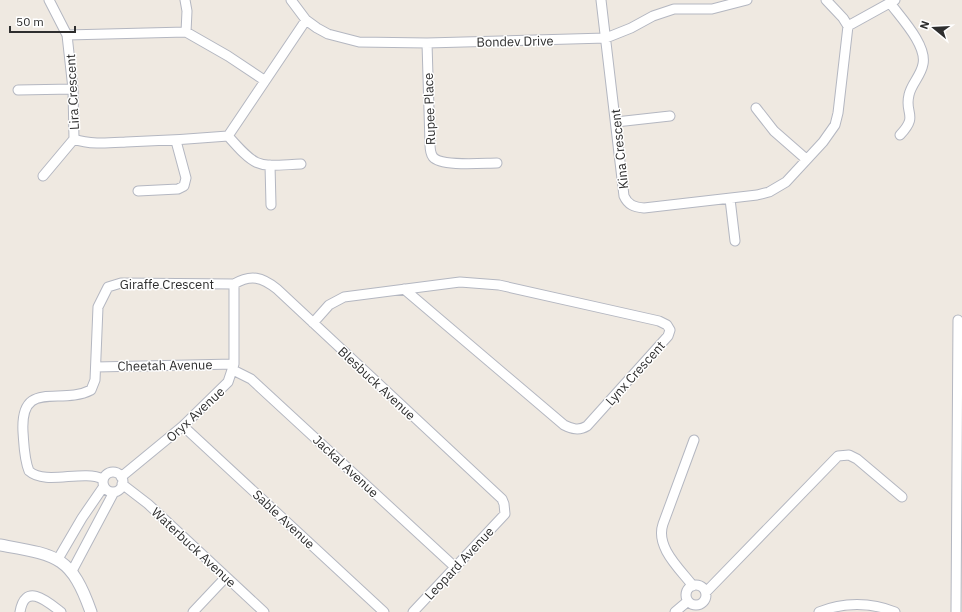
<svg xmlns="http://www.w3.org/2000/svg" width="962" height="612" viewBox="0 0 962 612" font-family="'IBM Plex Sans',sans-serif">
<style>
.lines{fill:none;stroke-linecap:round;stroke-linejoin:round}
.minor-casing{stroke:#b4b7c1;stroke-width:11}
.tertiary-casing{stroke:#b4b7c1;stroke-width:13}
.minor{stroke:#fff;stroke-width:9}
.tertiary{stroke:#fff;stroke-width:11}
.labels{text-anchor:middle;stroke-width:3;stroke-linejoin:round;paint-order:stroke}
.street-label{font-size:13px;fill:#2e2e2e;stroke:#fff}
</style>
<rect width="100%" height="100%" fill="#efe9e1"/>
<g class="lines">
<!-- minor casing -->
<g class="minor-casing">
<path id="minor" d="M49 0 67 35 73 89 74 139
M185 0 187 11 186 32
M291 0 306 20 317 28 328 34 359 42 427 43 606 38 631 28 653 16 674 9H712L747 0
M601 0 624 196C628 205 634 207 644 208L757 195 769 192 786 182 823 142 835 125 838 113 848 26 843 18 826 0
M891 0 890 3C901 18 927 45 923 64 921 76 911 84 909 95 904 114 919 115 900 135
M848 26 895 0
M67 35 186 32 228 56 264 80
M427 43 430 144C430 149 430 153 433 157 441 167 484 163 497 163
M18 90 73 89
M756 108 774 131 806 159
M616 122 670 116
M228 136 306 20
M228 136C258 170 257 166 301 164
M74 139C90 145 109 143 126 142 160 141 194 139 228 136
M270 165 271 205
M43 176 74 139
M138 191 178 189 184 186 186 178 176 141
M730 199 735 241
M234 284C251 274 262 277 277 289L502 499 504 504 505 514 413 612
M313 323 329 305 344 297 460 282 499 285 659 321 667 325 670 330 668 336 587 426C579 431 572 429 564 425L404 289
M96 367 234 364
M233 370 251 379 456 568
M183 426 384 612
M103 482a10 10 0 1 1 20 0a10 10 0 1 1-20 0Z
M121 477 183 426 228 382 234 364V284
M103 479C82 469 46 486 29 471 24 459 24 445 23 432 20 378 60 406 91 390L95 380 98 307 108 287 121 283 234 284
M122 484 148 504 264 612
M58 559 82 518 104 486
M72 571 114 492
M686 595a10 10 0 1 1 20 0a10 10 0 1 1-20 0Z
M693 586C680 569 655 547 663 524L694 440
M706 592 838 456 849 455 857 459 902 497
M20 612C25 582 47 601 61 612
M193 612 226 577
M675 612 688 601
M819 612C843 602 871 602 895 612
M956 612 958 320"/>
</g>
<!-- tertiary casing -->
<g class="tertiary-casing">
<path id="tertiary" d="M0 545C56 555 71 555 91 612"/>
</g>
<!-- minor -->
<use href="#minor" class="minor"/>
<!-- tertiary -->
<use href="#tertiary" class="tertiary"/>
</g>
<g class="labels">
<!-- street labels -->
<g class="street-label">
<text transform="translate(515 41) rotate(-1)" y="5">Bondev Drive</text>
<text transform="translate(72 92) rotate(-93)" y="5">Lira Crescent</text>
<text transform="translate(429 109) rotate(-92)" y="5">Rupee Place</text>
<text transform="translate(619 149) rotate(-96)" y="5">Kina Crescent</text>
<text x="167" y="289">Giraffe Crescent</text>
<text transform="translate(165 365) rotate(-1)" y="5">Cheetah Avenue</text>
<text transform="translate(635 373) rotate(-48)" y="5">Lynx Crescent</text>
<text transform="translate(377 383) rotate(43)" y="5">Blesbuck Avenue</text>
<text transform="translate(195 414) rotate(-43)" y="5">Oryx Avenue</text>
<text transform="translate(346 466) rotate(43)" y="5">Jackal Avenue</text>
<text transform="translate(284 519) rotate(43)" y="5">Sable Avenue</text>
<text transform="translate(194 547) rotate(43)" y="5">Waterbuck Avenue</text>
<text transform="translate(459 563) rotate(-47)" y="5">Leopard Avenue</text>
</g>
</g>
<!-- north arrow -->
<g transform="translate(934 28) rotate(288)" stroke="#ffffff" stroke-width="3" paint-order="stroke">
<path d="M0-3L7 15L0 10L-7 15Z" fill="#2e2e2e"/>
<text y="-6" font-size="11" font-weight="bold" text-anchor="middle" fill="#2e2e2e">N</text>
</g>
<!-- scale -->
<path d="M10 26v6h65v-6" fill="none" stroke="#2e2e2e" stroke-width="2"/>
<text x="16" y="26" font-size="12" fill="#2e2e2e" stroke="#ffffff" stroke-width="3" paint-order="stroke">50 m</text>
</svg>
